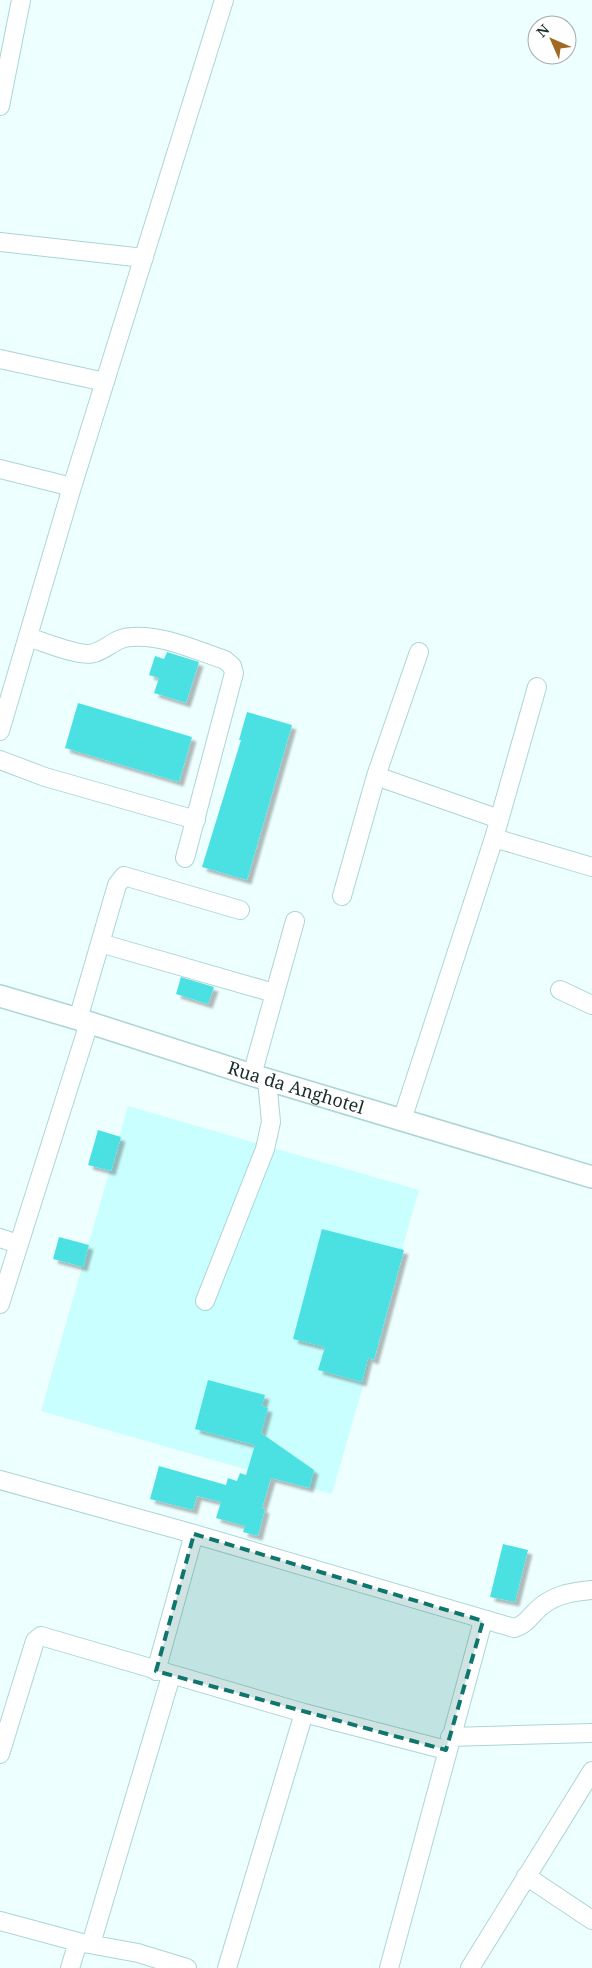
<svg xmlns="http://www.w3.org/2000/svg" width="592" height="1968" viewBox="0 0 592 1968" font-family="'Noto Serif',serif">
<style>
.built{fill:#caffff}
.building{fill:#4ce1e3;filter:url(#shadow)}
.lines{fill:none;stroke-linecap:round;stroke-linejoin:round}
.minor-casing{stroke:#acd5d5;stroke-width:20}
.major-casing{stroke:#acd5d5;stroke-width:24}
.minor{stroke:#fff;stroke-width:18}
.major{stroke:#fff;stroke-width:21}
.marked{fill:#0f766e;fill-opacity:0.2;stroke:#0f766e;stroke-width:4;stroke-dasharray:10 6;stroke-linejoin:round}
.labels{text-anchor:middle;stroke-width:5;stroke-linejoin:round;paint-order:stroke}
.street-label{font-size:18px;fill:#1c2d2d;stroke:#fff}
</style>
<defs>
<filter id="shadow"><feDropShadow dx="4.5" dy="4.5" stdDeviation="1" flood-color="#0004"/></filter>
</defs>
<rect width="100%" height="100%" fill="#eff"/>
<!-- built -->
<path class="built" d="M128 1106 419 1190 332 1494 41 1411Z"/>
<!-- building -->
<path class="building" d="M167 652 199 662 186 703 154 693 159 678 149 675 155 656 164 659Z
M78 703 192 737 179 782 65 748Z
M247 712 292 725 247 880 202 867 241 740H239Z
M181 977 214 987 208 1004 176 994Z
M98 1130 121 1137 111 1171 88 1165Z
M322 1229 404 1250 374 1360 368 1358 362 1382 318 1370 325 1347 293 1339Z
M59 1237 89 1245 83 1267 53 1259Z
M208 1380 265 1395 262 1406 268 1408 261 1433 314 1470 309 1488 271 1478 262 1508 265 1509 258 1536 243 1532 245 1526 216 1518 221 1502 197 1496 193 1510 150 1499 159 1466 226 1485 228 1478 237 1481 240 1473 246 1475 255 1445 195 1429Z
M503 1544 528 1550 515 1602 490 1597Z"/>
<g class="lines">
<!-- minor casing -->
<g class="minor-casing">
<path id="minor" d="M0 106 21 0
M0 242 144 258
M0 359 105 382
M0 469 72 487
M28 637C42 641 81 658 94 653 108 649 116 637 132 637 164 635 195 650 225 660L232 666 234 673 185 858
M0 731 72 487 224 0
M0 760 45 777 196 820
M376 776 499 819
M494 838 592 867
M342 896 376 776 419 652
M100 943 274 993
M560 990 592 1005
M78 1019 117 885 124 876 240 910
M252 1075 295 921
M402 1120 494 838 537 687
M0 1238 18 1244
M205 1301 265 1149 271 1122 267 1080
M0 1304 89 1023
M0 1480 194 1534 514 1628C525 1625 528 1619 535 1612 551 1595 570 1592 592 1590
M156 1671 194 1534
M450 1737 592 1733
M0 1754 35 1641 41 1636 304 1713 446 1750
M526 1876 592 1920
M0 1921 78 1942 138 1953 187 1968
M91 1944 171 1676
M70 1968 78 1942
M227 1968 304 1713
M389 1968 483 1621
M470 1968 592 1771"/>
</g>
<!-- major casing -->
<g class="major-casing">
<g id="major">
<path id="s1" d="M0 996 78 1019 252 1075 592 1177"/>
</g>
</g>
<!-- minor -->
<use href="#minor" class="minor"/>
<!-- major -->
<use href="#major" class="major"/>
</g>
<!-- marked area -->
<path class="marked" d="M194 1534 483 1621 446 1750 156 1671Z"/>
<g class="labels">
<!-- street labels -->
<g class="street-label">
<text dy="6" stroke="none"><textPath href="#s1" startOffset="310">Rua da Anghotel</textPath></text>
</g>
</g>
<!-- north arrow -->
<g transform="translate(552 40) rotate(315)"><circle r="24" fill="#ffffff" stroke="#a4abab"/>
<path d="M0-4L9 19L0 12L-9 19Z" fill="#a06924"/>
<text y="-8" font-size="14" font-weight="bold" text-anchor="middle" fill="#1c2d2d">N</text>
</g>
</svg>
